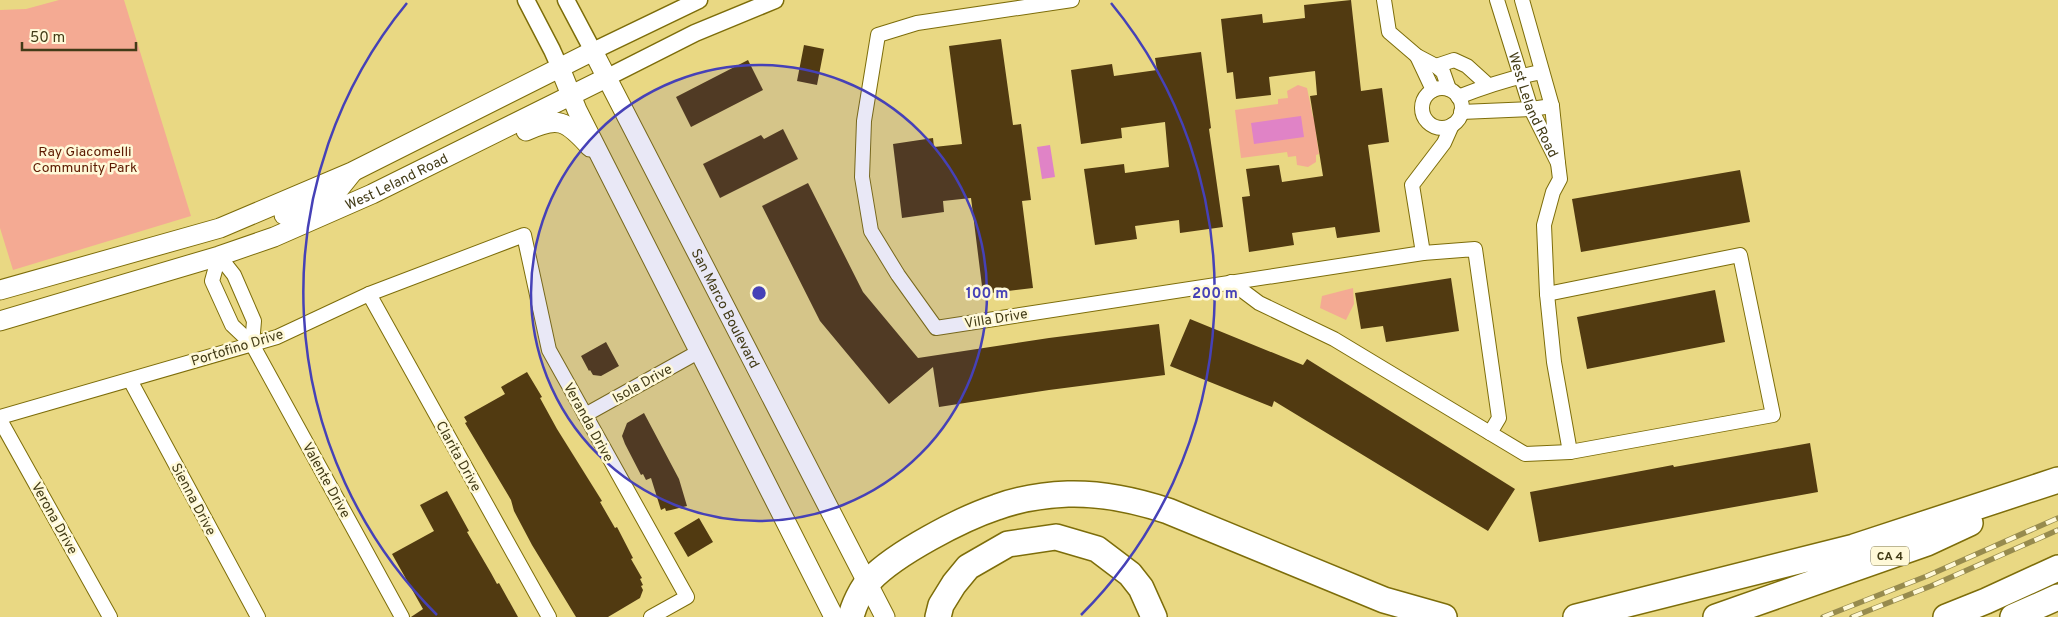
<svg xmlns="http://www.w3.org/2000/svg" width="2058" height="617" viewBox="0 0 2058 617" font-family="Overpass,sans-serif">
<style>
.green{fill:#f4aa93}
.water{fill:#e083c6}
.building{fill:#513a11}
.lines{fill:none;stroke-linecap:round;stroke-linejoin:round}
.minor-casing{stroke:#7d6d0a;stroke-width:16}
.tertiary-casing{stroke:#7d6d0a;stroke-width:19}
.secondary-casing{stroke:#7d6d0a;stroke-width:21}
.motorway-casing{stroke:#7d6d0a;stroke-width:28}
.minor{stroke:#fff;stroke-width:14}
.tertiary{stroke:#fff;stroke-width:16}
.secondary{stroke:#fff;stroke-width:19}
.motorway{stroke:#fff;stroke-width:25}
.rail-casing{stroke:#978b4e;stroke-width:5.5}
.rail{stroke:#fff9d8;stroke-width:4;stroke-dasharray:11;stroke-linecap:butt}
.ring{fill:none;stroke:#4641b7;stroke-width:2.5}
.labels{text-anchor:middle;stroke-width:5;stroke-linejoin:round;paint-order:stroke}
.shield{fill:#fff9d8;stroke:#7b7451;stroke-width:1}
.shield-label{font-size:12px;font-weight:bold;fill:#423b17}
.street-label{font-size:14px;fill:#423b17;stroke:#fff9d8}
.park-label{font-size:14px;fill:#5c1901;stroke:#fff9d8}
.centre{fill:#4641b7;stroke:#fff9d8;stroke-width:2.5}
.ring-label{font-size:15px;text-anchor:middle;font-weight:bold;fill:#4641b7;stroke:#fff9d8;stroke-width:5;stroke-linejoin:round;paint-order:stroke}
</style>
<rect width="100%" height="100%" fill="#e9d883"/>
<!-- green -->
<path class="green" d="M59 0H124L191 216 13 270 0 228V10L26 9Z
M1298 85 1307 88 1313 117 1325 116 1316 133 1319 154 1316 155V162L1308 167 1297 165 1296 156 1288 157 1287 152 1241 158 1235 110 1278 104V99L1288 98 1287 91Z
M1353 288 1354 304 1346 320 1320 308 1322 296Z"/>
<!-- water -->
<path class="water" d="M1301 116 1304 137 1254 144 1251 123Z
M1050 145 1055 177 1042 179 1037 147Z"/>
<!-- building -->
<path class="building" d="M1351 0 1361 91 1382 88 1389 142 1368 145 1380 232 1337 238 1335 227 1292 233 1294 245 1249 252 1242 197 1250 196 1246 169 1279 165 1282 182 1323 176 1310 96 1317 95 1315 71 1269 77 1271 95 1236 99 1233 72 1227 73 1221 19 1262 14 1263 23 1305 18 1304 5Z
M1001 39 1013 125 1021 124 1031 200 1022 201 1033 288 983 294 971 198 943 201 944 212 902 218 893 144 933 138 934 147 962 144 949 46Z
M804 45 824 49 817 85 797 81Z
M1201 52 1211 128 1209 129 1223 227 1180 233 1179 220 1135 226 1137 239 1095 245 1084 169 1124 164 1125 173 1169 167 1165 122 1121 128 1122 138 1081 144 1071 70 1112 64 1114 76 1157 70 1155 58Z
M748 60 763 90 691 127 676 97Z
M783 129 798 159 720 198 703 164 761 135 764 139Z
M1740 170 1750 222 1581 252 1572 199Z
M808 183 863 292 918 358 1049 338 1159 324 1165 375 1049 390 939 407 933 367 889 404 820 321 762 206Z
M1451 278 1459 331 1386 342 1383 326 1361 329 1355 293Z
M1715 290 1725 342 1587 369 1577 317Z
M1190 319 1303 365 1307 359 1515 489 1488 531 1274 401 1272 407 1170 366Z
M606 342 619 366 601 376 593 375 590 370 589 371 581 356Z
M527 372 542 397 540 398 557 429 602 501 600 502 615 528 617 527 633 558 631 559 642 578 640 579 643 585 641 586 643 590 640 598 608 617H576L532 545 514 511 511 500 465 423 467 422 464 417 505 394 501 387Z
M644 413 679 479 687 506 671 510 666 511 665 508 661 510 651 478 646 480 643 474 641 475 625 444 622 436 627 423Z
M1810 443 1818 492 1539 542 1530 492 1673 465 1674 467Z
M447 491 469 531 467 532 491 573 497 584 499 583 518 617H411L423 609 392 554 434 531 420 505Z
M699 518 713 542 688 557 674 533Z"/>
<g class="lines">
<!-- minor casing -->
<g class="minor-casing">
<g id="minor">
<path d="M1072 0 917 23 878 35 864 121 862 177 871 231 898 275 936 328 1423 253 1412 185 1444 143 1452 125"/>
<path d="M1384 0 1389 32 1417 56 1436 66 1443 72 1449 89"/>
<path id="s1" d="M1497 0 1531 109 1558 163 1552 106 1522 0"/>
<path d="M1417 56 1433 90"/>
<path d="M1436 66 1454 60 1467 66 1488 85"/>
<circle cx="1442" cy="108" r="20"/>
<path d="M1458 97C1486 86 1513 77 1542 72"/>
<path d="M1461 112 1531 109 1552 106"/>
<path d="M1558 163 1560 179 1553 192 1544 225 1547 294 1554 362 1570 452"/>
<path d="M219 256 212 281 232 325 252 344 402 617"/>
<path d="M219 256 234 275 254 321 252 344"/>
<path d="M1231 282 1259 303 1334 339 1490 433 1499 418 1475 249 1423 253"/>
<path d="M369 294 549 617"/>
<path d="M130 380 258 617"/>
<path d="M585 415 700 351"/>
<path d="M0 417 277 337 369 294 524 235 549 350 687 597 651 617"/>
<path d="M0 420 110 617"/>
<path d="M1490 433 1525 454 1570 452 1773 415 1740 255 1547 294"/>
</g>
</g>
<!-- tertiary casing -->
<g class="tertiary-casing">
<path id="tertiary" d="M526 0 552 50 560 68
M566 0 593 51 699 0
M606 78 695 33 775 0"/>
</g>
<!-- secondary casing -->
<g class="secondary-casing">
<g id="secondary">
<path d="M560 68 577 110 834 617"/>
<path d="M526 131C558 116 566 120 590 147"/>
<path d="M284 215 336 193 352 173"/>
<path id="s2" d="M0 290 220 228 352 172 593 51 885 617"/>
<path id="s3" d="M0 321 219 256 274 237 372 194 606 78"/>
</g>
</g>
<!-- motorway casing -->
<g class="motorway-casing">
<path id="motorway" d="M851 617C853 607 862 587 870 580 896 553 961 519 997 507 1019 499 1044 495 1068 494 1103 493 1135 500 1168 511L1384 600 1444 617
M938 617 941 605 954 584 968 567 1008 544 1056 537 1097 549 1130 574 1141 588 1154 617
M1576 617 1854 547 2058 480
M1716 617 1927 543 1970 523
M1946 617 1986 601 2058 568
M2013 617 2058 597"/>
</g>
<!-- minor -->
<use href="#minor" class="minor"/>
<!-- tertiary -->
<use href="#tertiary" class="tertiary"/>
<!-- secondary -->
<use href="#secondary" class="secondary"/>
<!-- motorway -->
<use href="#motorway" class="motorway"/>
<!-- rail casing -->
<g class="rail-casing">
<path id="rail" d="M1823 617 1927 576 2058 518
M1852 617 1931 586 2058 530"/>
</g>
<!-- rail -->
<use href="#rail" class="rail"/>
</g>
<!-- distance rings -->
<circle cx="759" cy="293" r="228" fill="#4641b7" fill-opacity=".12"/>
<g class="ring">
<circle cx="759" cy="293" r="228"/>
<path d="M437 615A456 456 0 0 1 407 3M1111 3A456 456 0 0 1 1081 615"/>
</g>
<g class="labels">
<!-- shield labels -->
<rect class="shield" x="1871" y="546.5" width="38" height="19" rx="4"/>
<g class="shield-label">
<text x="1890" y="560">CA 4</text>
</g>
<!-- street labels -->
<g class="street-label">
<text dy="5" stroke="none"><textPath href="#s1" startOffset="111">West Leland Road</textPath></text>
<text dy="5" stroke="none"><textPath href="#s3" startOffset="421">West Leland Road</textPath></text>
<text dy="5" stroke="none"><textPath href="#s2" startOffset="931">San Marco Boulevard</textPath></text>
<text transform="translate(996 318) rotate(-9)" y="5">Villa Drive</text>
<text transform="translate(237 347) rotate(-17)" y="5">Portofino Drive</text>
<text transform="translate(642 383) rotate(-29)" y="5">Isola Drive</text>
<text transform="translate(589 422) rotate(61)" y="5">Veranda Drive</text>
<text transform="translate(459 456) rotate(61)" y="5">Clarita Drive</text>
<text transform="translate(327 480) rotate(61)" y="5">Valente Drive</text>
<text transform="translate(194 499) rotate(62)" y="5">Sienna Drive</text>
<text transform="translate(55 518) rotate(61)" y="5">Verona Drive</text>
</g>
<!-- park labels -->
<g class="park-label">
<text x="85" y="156">Ray Giacomelli<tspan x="85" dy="16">Community Park</tspan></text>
</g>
</g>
<circle cx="759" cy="293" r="8" class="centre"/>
<g class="ring-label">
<text x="987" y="298">100 m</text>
<text x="1215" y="298">200 m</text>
</g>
<!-- scale -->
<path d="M22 42v8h114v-8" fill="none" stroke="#423b17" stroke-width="2.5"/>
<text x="30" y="42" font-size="15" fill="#423b17" stroke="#fff9d8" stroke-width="4" paint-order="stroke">50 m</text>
</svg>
